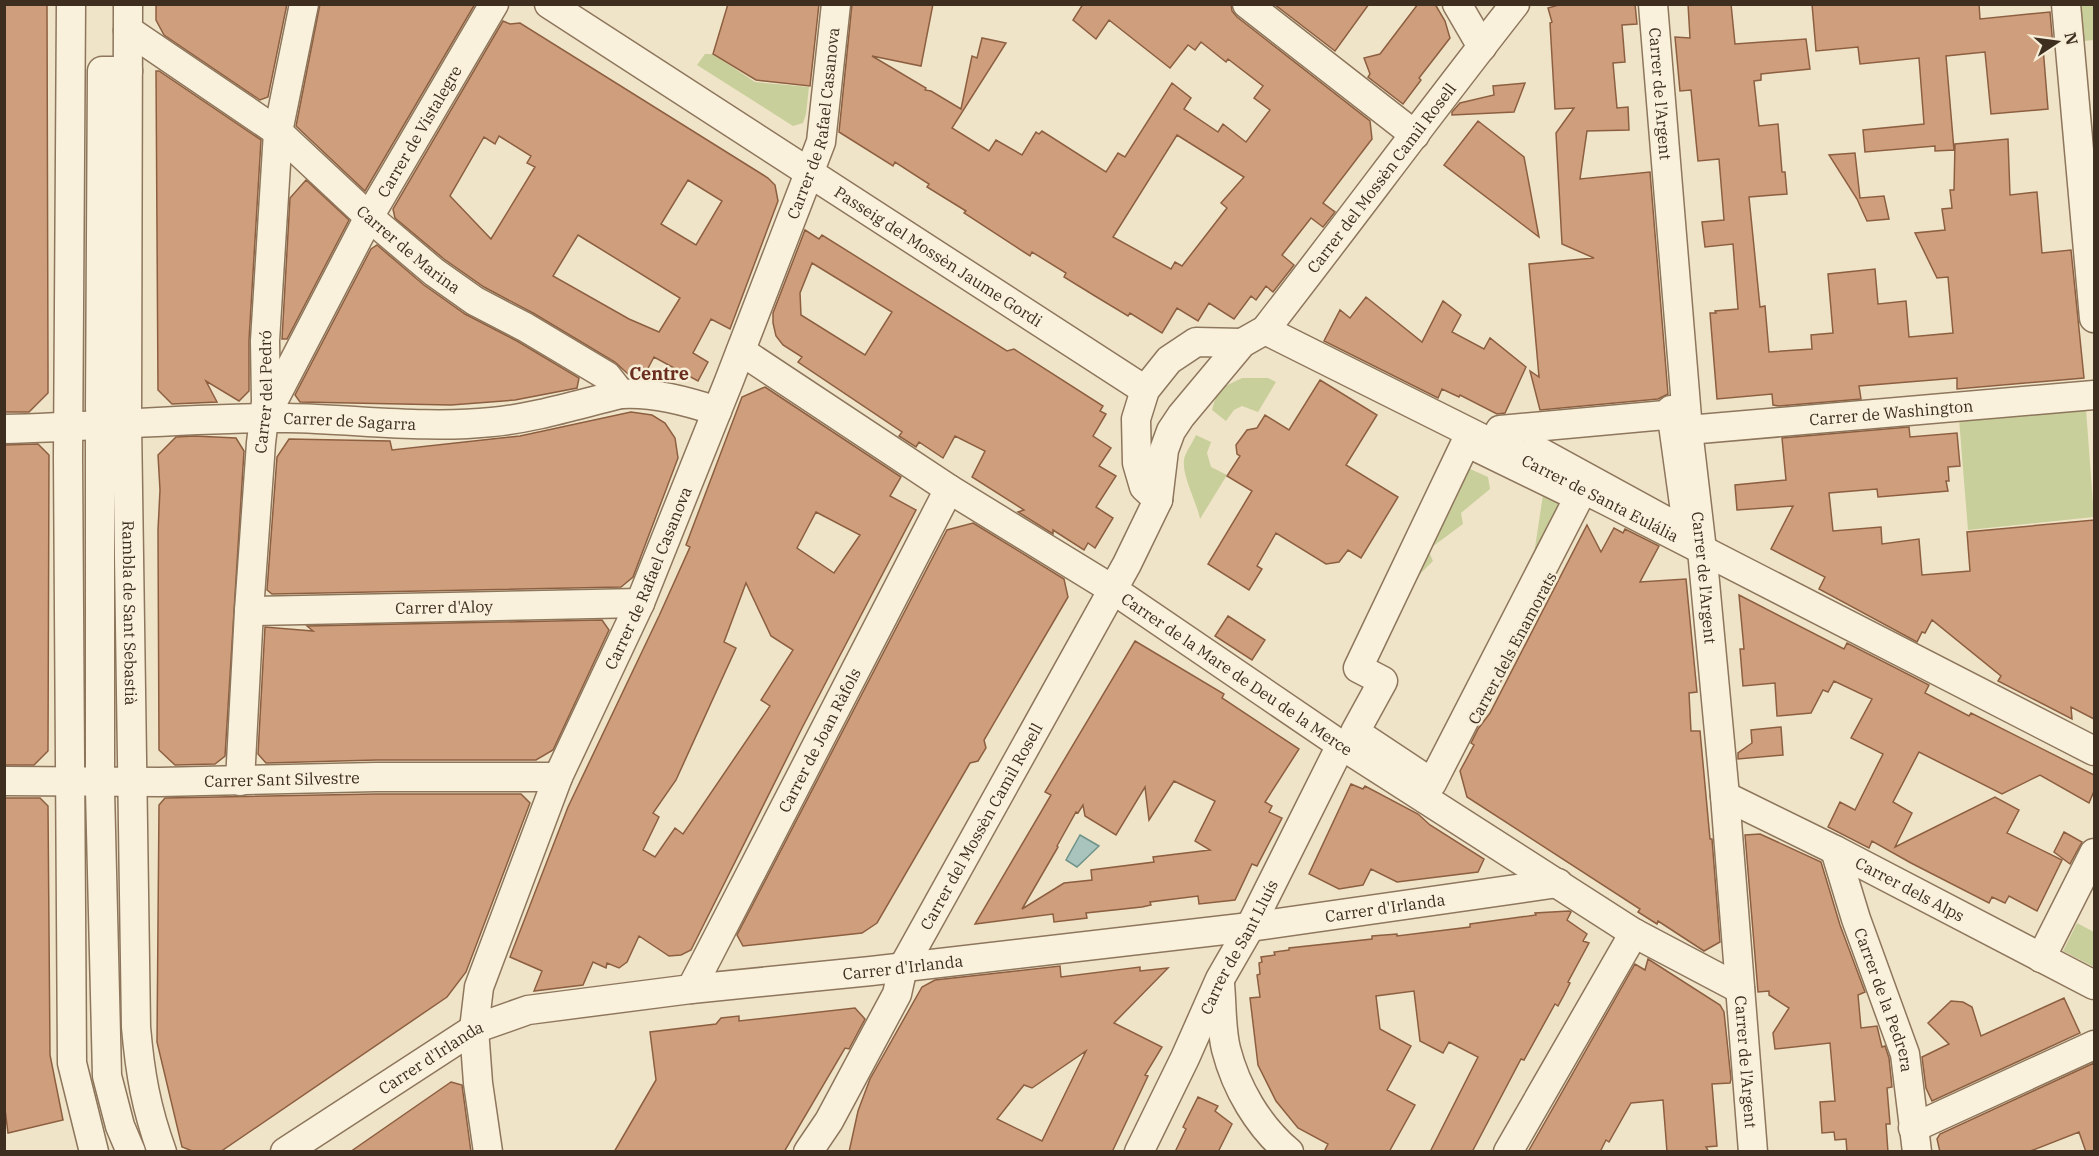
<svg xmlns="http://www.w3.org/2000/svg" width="2099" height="1156" viewBox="0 0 2099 1156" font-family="'IBM Plex Serif',serif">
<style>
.green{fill:#c9cf9b}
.water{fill:#a9c4bc;stroke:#6f938a;stroke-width:1.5}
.building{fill:#cf9f7d;stroke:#8d5f41;stroke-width:1.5;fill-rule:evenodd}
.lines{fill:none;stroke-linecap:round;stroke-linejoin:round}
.minor-casing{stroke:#8d765c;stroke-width:31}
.minor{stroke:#faf1dc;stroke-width:28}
.labels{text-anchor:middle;stroke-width:5;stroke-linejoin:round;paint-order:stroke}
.street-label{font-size:16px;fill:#3d2e20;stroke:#f7eed8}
.neighbourhood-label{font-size:18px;font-weight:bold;fill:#6b2e1e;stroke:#f7eed8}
</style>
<rect width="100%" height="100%" fill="#f0e4c8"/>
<!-- green -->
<path class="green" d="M2080 5H2094V40L2084 41Z
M705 54H713L755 82 809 87 806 114 803 123 793 126 697 65Z
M1242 378H1268L1276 382 1258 412 1242 406 1234 410 1226 421 1212 410C1218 387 1222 388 1242 378Z
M2086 409 2094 517 1968 530 1959 419Z
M1196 435 1211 442 1207 453 1211 467 1227 475 1200 519C1197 502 1179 471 1185 456 1188 448 1193 442 1196 435Z
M1468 468 1488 477 1490 489 1461 513 1463 524 1428 550 1433 561 1402 592Z
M1543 495 1562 503 1532 567Z
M2077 923 2094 932V967L2063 951Z"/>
<!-- water -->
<path class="water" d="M1080 835 1099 846 1077 867 1066 860Z"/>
<!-- building -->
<path class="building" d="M4 4H47L48 371V393L29 412H4Z
M156 4H287L268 97 260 100 164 35 156 20Z
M320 4H475L365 191 296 126Z
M728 4H819L810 86 756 80 713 54Z
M852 4H933L921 66 872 56 926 88 925 90 931 91 961 109 972 56 977 58 982 38 1006 43 952 128 989 151 996 140 1022 155 1036 132 1039 134 1042 131 1106 172 1118 153 1125 157 1172 83 1191 98 1184 109 1218 132 1223 124 1246 142 1270 110 1254 98 1263 86 1228 59 1226 62 1201 42 1195 50 1188 45 1170 68 1109 20 1096 39 1073 20 1083 4H1231L1232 11 1237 17 1370 121 1372 139 1323 203 1335 212 1323 227 1311 218 1282 255 1294 265 1273 292 1266 286 1256 300 1251 296 1234 319 1209 303 1198 321 1177 308 1162 333 1130 313 1128 316 1095 296 1064 277 1066 273 1032 252 1030 256 964 213 966 211 927 187 929 184 895 162 893 166 839 132ZM1177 135 1244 177 1221 203 1227 208 1182 266 1175 262 1171 269 1113 237Z
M1274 4H1369L1335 51Z
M1418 4H1435L1445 21 1450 38 1419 78 1421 80 1403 104 1368 77 1370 74 1364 58 1380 54Z
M1562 4H1635L1637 24 1622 25 1625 62 1613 63 1617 108 1628 107 1629 130 1587 131 1580 179 1650 172 1668 394 1658 399 1540 410 1530 371 1539 377 1529 264 1594 258 1562 244 1556 133 1574 108 1555 109 1550 23 1552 22 1548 8Z
M1688 4H1731L1735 44 1806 39 1810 69 1761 74V80L1754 81 1759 126 1778 124 1782 172H1785L1787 194 1749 197 1760 307 1765 306 1769 352 1812 349 1811 335 1833 333 1828 274 1875 269 1878 304 1906 301 1909 337 1953 333 1948 277 1937 278 1915 233 1945 230 1942 209 1952 208 1950 190H1954L1955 144 2008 139 2010 195 2037 192 2042 253 2071 250 2084 378 1957 389V378L1859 386 1861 399 1779 406 1773 405 1772 394 1717 399 1710 313H1716L1715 311 1738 309 1733 244 1705 247 1702 222 1724 220 1719 159 1698 161 1691 90 1680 91 1675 37 1690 38Z
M1812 4H1979L1980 19 2050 12 2053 46 2043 47 2048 109 1991 114 1985 52 1946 56 1954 150 1935 151V146L1865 152 1863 130 1924 124 1919 58 1860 64 1858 47 1816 51Z
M503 21 510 24 520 23 768 178 775 185 778 201 730 329 711 319 693 353 708 362 698 381 654 357 647 370 628 374 615 362 533 313 484 287 444 259 395 218 393 209ZM499 136 531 156 527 163 535 167 491 239 450 196 484 137 495 144ZM688 180 722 201 696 245 661 224ZM578 235 680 298 659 332 629 319 553 276Z
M156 71H159L261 140 249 340V391L239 401 206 381 217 402 172 404 158 390Z
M1525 83 1514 112 1452 115V112L1460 103 1494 95 1493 86Z
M1478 121 1524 157 1539 237 1444 165Z
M1855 153 1860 198 1884 196 1889 219 1867 221 1857 199 1829 155Z
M306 180 349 220 287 339H282L290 198Z
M805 230 819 239 822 235 1007 351 1014 349 1103 406 1100 411 1106 414 1093 436 1111 448 1099 466 1116 476 1096 507 1113 518 1095 548 1088 543 1084 550 1053 530V534L1018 512 1024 510 972 477 985 451 955 436 943 458 919 442 916 447 899 436 902 432 798 362 802 357 783 345 776 336 773 323V313ZM812 263 892 312 865 355 801 315 800 293Z
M377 245 424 285 465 314 517 341 579 378 577 388 515 400 451 405 300 402 295 395 371 249Z
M1366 297 1422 342 1443 301 1461 315 1452 332 1484 349 1490 338 1526 367 1505 413 1497 414 1460 395 1459 397 1442 389 1438 398 1324 341 1340 310 1350 318Z
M1320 380 1377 415 1346 465 1398 497 1361 558 1348 550 1339 562 1326 564 1276 533 1257 566 1262 569 1249 590 1208 564 1252 491 1227 476 1240 456 1237 454 1236 445 1247 430 1257 428 1265 415 1289 430Z
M765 387 901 477 890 496 916 510 802 728 691 950 681 955 669 956 639 936 627 962 619 968 607 963 606 968 593 962 583 985 534 991 542 971 510 957 568 807 659 616 690 547 686 545 742 397ZM816 512 860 535 834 573 797 548ZM746 583 771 636 793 650 761 700 770 706 683 834 675 828 655 857 643 850 659 817 653 813 676 780 736 648 724 642Z
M631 412 652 415 665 423 675 438 678 458 633 577 621 587 272 594 267 590 277 457 289 439 390 441 392 450 520 436Z
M1909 427 1910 437 1957 433 1960 466 1948 467 1949 481H1946L1948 491 1878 497 1877 489 1829 493 1833 531 1881 527 1882 544 1919 539 1922 575 1970 571 1967 532 2094 520V719L2071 707 2072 719 1998 681 2001 676 1932 620 1925 633 1922 632 1917 642 1819 589 1825 577 1771 549 1793 506 1737 510 1735 485 1786 480 1782 438Z
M194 436 236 438 244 451 225 756 215 764 175 765 159 750 158 530 160 490 158 455 176 437Z
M38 444 49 455 48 751 34 765H4V445Z
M973 523 1064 579 1068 597 984 740 986 748 978 761 970 763 877 923 862 933 743 946 737 935 947 530Z
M1587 525 1601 552 1614 528 1623 533 1625 529 1659 546 1640 582 1686 579 1697 692 1689 693 1691 731H1700L1710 839H1712L1720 942 1704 951 1658 921 1657 924 1638 912 1640 909 1467 797 1460 771 1474 745 1471 743 1478 729 1490 713Z
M1739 595 1844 649 1847 643 1929 685 1925 693 1969 716 1971 713 2094 775V791L2089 803 2040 775 2002 794 1919 752 1893 802 1912 813 1895 847 1995 797 2019 810 2007 833 2062 860 2037 911 2009 896 2005 903 1992 897 1989 903 1911 863 1872 841 1869 848 1828 827 1840 802 1855 810 1883 754 1851 738 1872 699 1834 681 1828 692 1823 690 1811 713 1777 716 1775 683 1743 686 1740 649H1744Z
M1228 616 1265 640 1252 660 1215 636Z
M602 620 609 630 553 750 536 760H376L266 763 258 754 265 627 313 631 307 626Z
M1135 641 1224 694 1222 698 1299 749 1265 802 1272 806 1269 812 1282 818 1257 866 1252 864 1235 900 1199 904 1198 896 1150 902 1151 905 1142 907 1086 913 1087 918 1054 922 1053 914 975 924 1051 795 1045 792ZM1174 781 1215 801 1195 841 1210 850 1153 857 1154 862 1091 870 1092 880 1064 883 1022 909 1058 847 1057 846 1076 812 1078 813 1083 805 1085 816 1116 835 1145 787 1149 820Z
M1781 727 1783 755 1738 759V753L1752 743 1751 730Z
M1351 784 1363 789 1365 786 1418 814 1430 825 1484 859 1478 872 1397 882 1371 869 1363 885 1339 889 1309 874Z
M376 794H521L530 803 466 972 447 997 220 1152H195L182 1147 157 1042 159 805 165 798Z
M4 798H40L48 806 50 1055 63 1120 8 1133 4 1101Z
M2064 832 2082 842 2070 864 2054 852Z
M1760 834 1821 862 1840 925 1865 992 1858 995 1861 1028 1877 1026 1882 1047 1885 1046 1889 1058 1892 1087 1887 1088 1890 1124H1886L1888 1152H1847L1846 1139 1835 1140 1834 1132 1822 1133 1820 1102 1835 1101 1830 1043 1775 1049 1773 1033 1789 1008 1769 995V991L1758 992 1745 835Z
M1569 911 1571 912 1567 920 1587 934 1583 941 1589 943 1568 982 1570 983 1564 995 1558 1006 1555 1004 1524 1060 1521 1059 1472 1152H1430L1478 1057 1449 1042 1443 1053 1420 1041 1414 991 1376 996 1380 1029 1411 1046 1387 1090 1415 1105 1389 1152H1324L1328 1144 1298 1128 1276 1101 1258 1065 1250 998 1260 997 1257 975 1260 974 1259 963 1262 962 1261 957 1275 955 1274 952 1289 950V948L1372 939V936L1397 934V936L1470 927V924L1536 915 1535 913Z
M1648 959 1720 1005 1724 1012 1731 1079 1730 1083 1712 1084 1717 1146 1706 1147 1709 1152H1667L1663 1100 1631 1103 1609 1142 1606 1140 1600 1152H1528L1635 964 1645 970Z
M1060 966 1061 977 1140 967V971L1168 968 1114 1023 1162 1047 1145 1075 1148 1076 1112 1152H849L858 1111 870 1079 922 987 935 980ZM1086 1051 1042 1141 997 1119 1024 1085 1032 1088Z
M2064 998 2080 1033 1932 1101 1926 1088 1922 1057 1949 1044 1928 1023 1951 1001 1963 1002 1972 1007 1981 1036Z
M855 1008 865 1019 849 1049 845 1048 784 1152H614L656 1080 650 1032 716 1024 721 1018 739 1016V1021Z
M2094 1063V1152H2086L2079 1132 2028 1152H1940L1937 1139 1940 1134Z
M451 1082 462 1085 471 1152H350Z
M1198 1097 1218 1106 1215 1111 1232 1124 1218 1152H1175L1186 1129 1183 1127Z"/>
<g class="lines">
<!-- minor casing -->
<g class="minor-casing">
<g id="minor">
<path d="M71 4 68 458 72 1063 94 1152"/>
<path id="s1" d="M128 4 127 423 136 1027C140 1073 146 1108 162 1152"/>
<path id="s2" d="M549 4 1145 390"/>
<path d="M1247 4 1415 135"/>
<path d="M1457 4 1482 47"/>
<path id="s3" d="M1653 4 1688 430 1702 550 1725 796 1753 1152"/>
<path d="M2066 4 2094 318"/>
<path id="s4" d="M128 30 278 132 369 217 434 272 475 301 525 327 607 376 621 394"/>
<path id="s5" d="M1265 330 1607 501 2094 751"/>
<path id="s6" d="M741 351 949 489 1112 589 1341 745 1634 933 1740 989"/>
<path d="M100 409 102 71H128"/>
<path d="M1671 410 1688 533 1500 430 1665 415Z"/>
<path id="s7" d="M268 411 369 217 494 4"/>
<path id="s8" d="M4 429C99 427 193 417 287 418 355 419 424 429 492 422 535 418 579 404 621 394 653 392 686 401 717 411"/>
<path id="s9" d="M1688 430 2094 395"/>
<path d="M100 437V768"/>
<path d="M1466 442 1579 497 1432 783 1355 732 1383 681 1358 668Z"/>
<path d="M1158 500 1144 487 1137 463 1136 419 1145 390 1169 360 1196 342 1242 343"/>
<path id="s10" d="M249 611 640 603"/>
<path id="s11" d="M4 781 160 782 376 777H558"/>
<path id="s12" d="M240 781 249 611 261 443 266 402 265 341 278 132 304 4"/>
<path d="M100 790 107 1076 120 1126 131 1152"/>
<path id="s13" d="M1725 796 1835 850 2094 985"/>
<path id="s14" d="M1835 850 1856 919 1905 1054 1917 1152"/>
<path d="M2041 958 2094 853"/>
<path d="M1220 984C1222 1005 1221 1029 1226 1049 1236 1088 1258 1126 1289 1152"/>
<path id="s15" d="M691 989 949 489"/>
<path d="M1913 1128 2094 1045"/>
<path id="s16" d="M285 1152 474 1029 528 1010 691 989 871 971 1250 927 1558 883"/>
<path id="s17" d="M488 1152 478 1083 474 1029 479 987 558 777 640 603 729 381 821 142 836 4"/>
<path id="s18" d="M808 1152 829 1121 897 994 903 967 1127 564 1158 500 1164 450 1171 431 1181 416 1242 343 1265 330C1349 222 1430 112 1515 4"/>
<path id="s19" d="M1139 1152 1185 1058 1220 979 1250 927 1341 745"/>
<path d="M1508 1152 1634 933"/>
</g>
</g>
<!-- minor -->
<use href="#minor" class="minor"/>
</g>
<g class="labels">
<!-- street labels -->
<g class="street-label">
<text dy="6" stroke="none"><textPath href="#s3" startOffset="90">Carrer de l'Argent</textPath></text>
<text dy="6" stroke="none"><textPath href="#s17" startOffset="1095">Carrer de Rafael Casanova</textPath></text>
<text dy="6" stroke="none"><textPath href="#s7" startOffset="318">Carrer de Vistalegre</textPath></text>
<text dy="6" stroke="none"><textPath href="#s18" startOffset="1143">Carrer del Mossèn Camil Rosell</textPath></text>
<text dy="6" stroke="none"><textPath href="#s4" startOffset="357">Carrer de Marina</textPath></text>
<text dy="6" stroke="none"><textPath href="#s2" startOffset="464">Passeig del Mossèn Jaume Gordi</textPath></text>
<text dy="6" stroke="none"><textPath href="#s12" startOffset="390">Carrer del Pedró</textPath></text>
<text dy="6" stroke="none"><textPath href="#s9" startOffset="204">Carrer de Washington</textPath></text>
<text dy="6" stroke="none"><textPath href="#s8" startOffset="346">Carrer de Sagarra</textPath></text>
<text dy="6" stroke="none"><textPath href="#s5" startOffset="375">Carrer de Santa Eulália</textPath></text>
<text dy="6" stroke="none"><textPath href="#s17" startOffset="609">Carrer de Rafael Casanova</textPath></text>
<text dy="6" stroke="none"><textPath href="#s3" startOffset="576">Carrer de l'Argent</textPath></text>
<text dy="6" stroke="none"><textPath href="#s10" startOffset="195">Carrer d'Aloy</textPath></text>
<text dy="6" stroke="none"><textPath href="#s1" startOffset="609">Rambla de Sant Sebastià</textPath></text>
<text transform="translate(1512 648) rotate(-62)" y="6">Carrer dels Enamorats</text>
<text dy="6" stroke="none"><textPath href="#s6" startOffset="592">Carrer de la Mare de Deu de la Merce</textPath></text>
<text dy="6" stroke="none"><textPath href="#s15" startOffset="280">Carrer de Joan Ràfols</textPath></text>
<text dy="6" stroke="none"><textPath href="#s11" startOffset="278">Carrer Sant Silvestre</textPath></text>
<text dy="6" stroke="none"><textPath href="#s18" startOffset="370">Carrer del Mossèn Camil Rosell</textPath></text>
<text dy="6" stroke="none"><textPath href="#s13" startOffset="207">Carrer dels Alps</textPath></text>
<text dy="6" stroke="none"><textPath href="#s16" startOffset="1146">Carrer d'Irlanda</textPath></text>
<text dy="6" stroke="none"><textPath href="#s19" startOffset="228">Carrer de Sant Lluís</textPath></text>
<text dy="6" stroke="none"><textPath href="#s16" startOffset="660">Carrer d'Irlanda</textPath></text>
<text dy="6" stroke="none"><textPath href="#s14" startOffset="158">Carrer de la Pedrera</textPath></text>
<text dy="6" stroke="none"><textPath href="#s16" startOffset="174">Carrer d'Irlanda</textPath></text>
<text dy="6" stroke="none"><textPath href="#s3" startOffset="1062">Carrer de l'Argent</textPath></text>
</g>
<!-- neighbourhood labels -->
<g class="neighbourhood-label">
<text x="659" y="380">Centre</text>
</g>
</g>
<!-- border -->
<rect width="2099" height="1156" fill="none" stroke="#3d2e20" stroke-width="12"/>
<!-- north arrow -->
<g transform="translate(2057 42) rotate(77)" stroke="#f7eed8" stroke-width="4.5" paint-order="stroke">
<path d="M0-4.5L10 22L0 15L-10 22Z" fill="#3d2e20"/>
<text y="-9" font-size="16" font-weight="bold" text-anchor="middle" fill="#3d2e20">N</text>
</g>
</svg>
